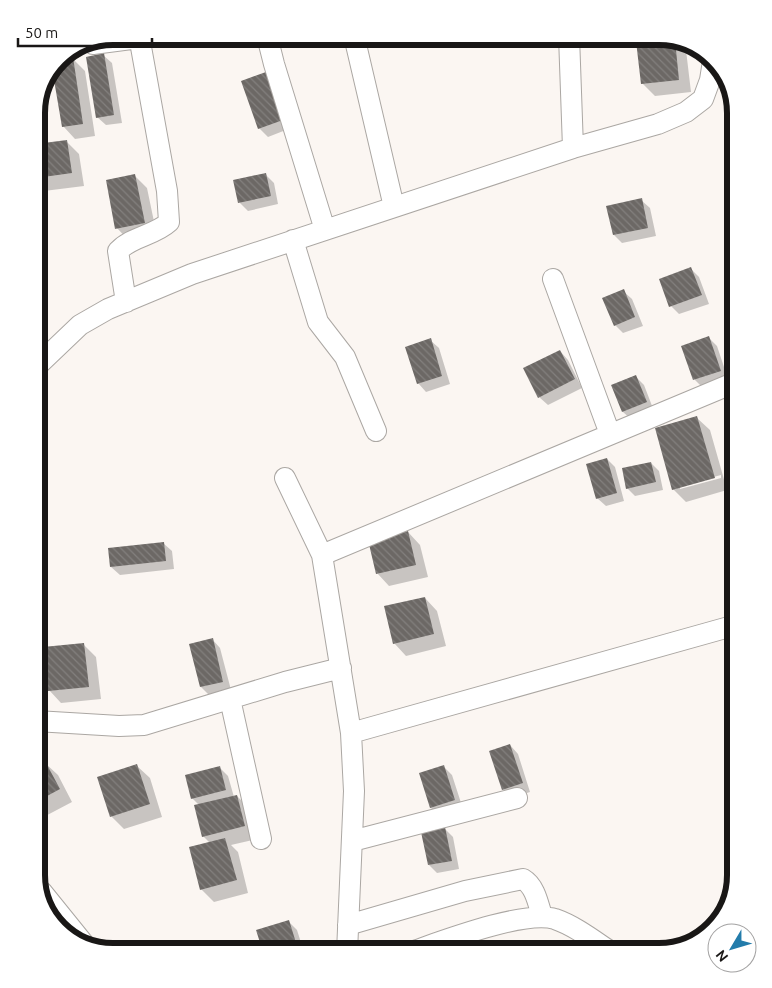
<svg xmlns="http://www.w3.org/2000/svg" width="772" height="988" viewBox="0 0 772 988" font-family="Ubuntu,sans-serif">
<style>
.shadow{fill:#0003;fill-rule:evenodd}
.building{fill:url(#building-back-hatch)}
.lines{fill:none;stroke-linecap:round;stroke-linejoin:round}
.minor-casing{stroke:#aba7a3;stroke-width:22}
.minor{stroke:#fff;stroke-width:20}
.rim{fill:none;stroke:#191716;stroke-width:6}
</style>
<defs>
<pattern id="building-back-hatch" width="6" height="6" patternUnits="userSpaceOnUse" patternTransform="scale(1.25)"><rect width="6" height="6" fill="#6c6865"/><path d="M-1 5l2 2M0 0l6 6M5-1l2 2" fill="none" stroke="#83807e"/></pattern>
</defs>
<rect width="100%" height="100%" fill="#fbf6f2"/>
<!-- shadow -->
<path class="shadow" d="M670 38 676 40 686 50 691 92 655 96 642 83Z
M103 55 112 63 122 123 106 125 97 117Z
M72 58 85 71 95 136 75 139 63 126Z
M242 82 291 128 268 137 259 128Z
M66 141 79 154 84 186 36 192V145Z
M265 174 274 183 278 204 248 211 239 202Z
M135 176 147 188 157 236 129 241 117 228Z
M641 200 650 208 656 236 622 243 614 235Z
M691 269 699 277 709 304 679 314 671 306Z
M623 291 632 299 643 326 623 333 615 325Z
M708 337 717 346 728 379 703 388 695 380 682 347Z
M430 340 439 348 450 384 426 392 418 383Z
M560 351 568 360 582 388 548 405 539 397Z
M636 377 644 385 654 411 632 420 623 412 613 386Z
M697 418 710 430 727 490 686 502 673 489ZM721 475V478L680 489V486Z
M607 459 615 467 624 501 606 506 597 498Z
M651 463 659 471 663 490 635 496 627 488Z
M408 532 420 545 428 577 389 586 377 573Z
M163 543 172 551 174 569 120 575 111 567Z
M425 598 437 611 446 646 406 656 394 643Z
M212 639 220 648 231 690 209 695 201 687Z
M83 644 96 657 101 699 61 703 49 690Z
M510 745 518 754 530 792 511 798 503 789Z
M45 763 58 775 72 802 36 821V768Z
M137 766 150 778 162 817 124 829 111 816Z
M443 766 452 775 463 809 440 816 431 808 420 774Z
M220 768 228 776 234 797 237 796 250 809 257 839 231 845 238 852 248 893 214 902 201 889 210 843 203 836 199 805 192 798Z
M445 829 453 837 459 869 437 873 429 865 422 833Z
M289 922 297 930 304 952H264Z"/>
<!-- building -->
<path class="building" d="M667 37 675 40 679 80 641 84 636 41Z
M104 53 114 115 96 118 86 57Z
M73 57 83 124 62 127 53 74 61 58Z
M266 72 283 120 258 129 241 81Z
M67 140 72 173 36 178V144Z
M266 173 271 196 238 203 233 180Z
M135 174 145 223 115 229 106 180Z
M642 198 648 228 613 235 606 206Z
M691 267 702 295 669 307 659 279Z
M624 289 635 317 614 326 602 298Z
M709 336 721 371 693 380 681 346Z
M431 338 442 376 417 384 405 347Z
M560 350 575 379 538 398 523 368Z
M636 375 647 402 622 412 611 385Z
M697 416 715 478 672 490 655 428Z
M607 458 617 493 596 499 586 464Z
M651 462 656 482 626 489 622 468Z
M408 531 416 565 376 574 368 540Z
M164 542 166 561 110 567 108 548Z
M425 597 434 634 393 644 384 606Z
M213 638 223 682 200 687 189 644Z
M84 643 89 687 48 691 43 647Z
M510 744 523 783 502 790 489 751Z
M45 761 60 789 36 802V766Z
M137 764 150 804 110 817 97 777Z
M444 765 455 800 430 808 419 773Z
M220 766 226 790 191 799 185 775Z
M237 795 245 826 202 837 194 805Z
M445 827 452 861 428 865 421 832Z
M225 838 237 880 200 890 189 847Z
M289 920 297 946 280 952H263L256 930Z"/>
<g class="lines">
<!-- minor casing -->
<g class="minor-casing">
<path id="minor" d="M267 36 274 64 325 230
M354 36 394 207
M569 36 573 148
M93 44 139 38
M293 240 318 322 345 357 376 431
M553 279 610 434
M126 302 118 251C132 236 154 236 169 222L167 191 139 36
M36 367 80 325 108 309 192 274 573 148 658 124 686 112 703 99 710 80 713 61
M285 478 322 555 351 733 354 791 347 952
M322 555 736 382
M230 699 261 839
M36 721 119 726 144 725 285 682 341 668
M351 733 736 625
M352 841 517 798
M42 892 84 944
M348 925 465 891 523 879C535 886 538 903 542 916
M411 952C443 941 524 910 555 919 575 926 593 940 611 952"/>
</g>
<!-- minor -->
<use href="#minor" class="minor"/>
</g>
<!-- crop -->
<path d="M0 0H772V988H0ZM113 45H659A68 68 0 0 1 727 113V875A68 68 0 0 1 659 943H113A68 68 0 0 1 45 875V113A68 68 0 0 1 113 45Z" fill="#fff" fill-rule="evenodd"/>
<path class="rim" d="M113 45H659A68 68 0 0 1 727 113V875A68 68 0 0 1 659 943H113A68 68 0 0 1 45 875V113A68 68 0 0 1 113 45Z"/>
<!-- north arrow -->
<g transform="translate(732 948) rotate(232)"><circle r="24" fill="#ffffff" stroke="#a3a2a2"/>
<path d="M0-4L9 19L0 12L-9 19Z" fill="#237cab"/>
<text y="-8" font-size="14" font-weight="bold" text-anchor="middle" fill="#191716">N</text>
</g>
<!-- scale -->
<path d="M18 38v8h134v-8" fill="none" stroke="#191716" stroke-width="2.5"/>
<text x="25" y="38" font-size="15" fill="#191716" stroke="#ffffff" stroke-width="4" paint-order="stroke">50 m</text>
</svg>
